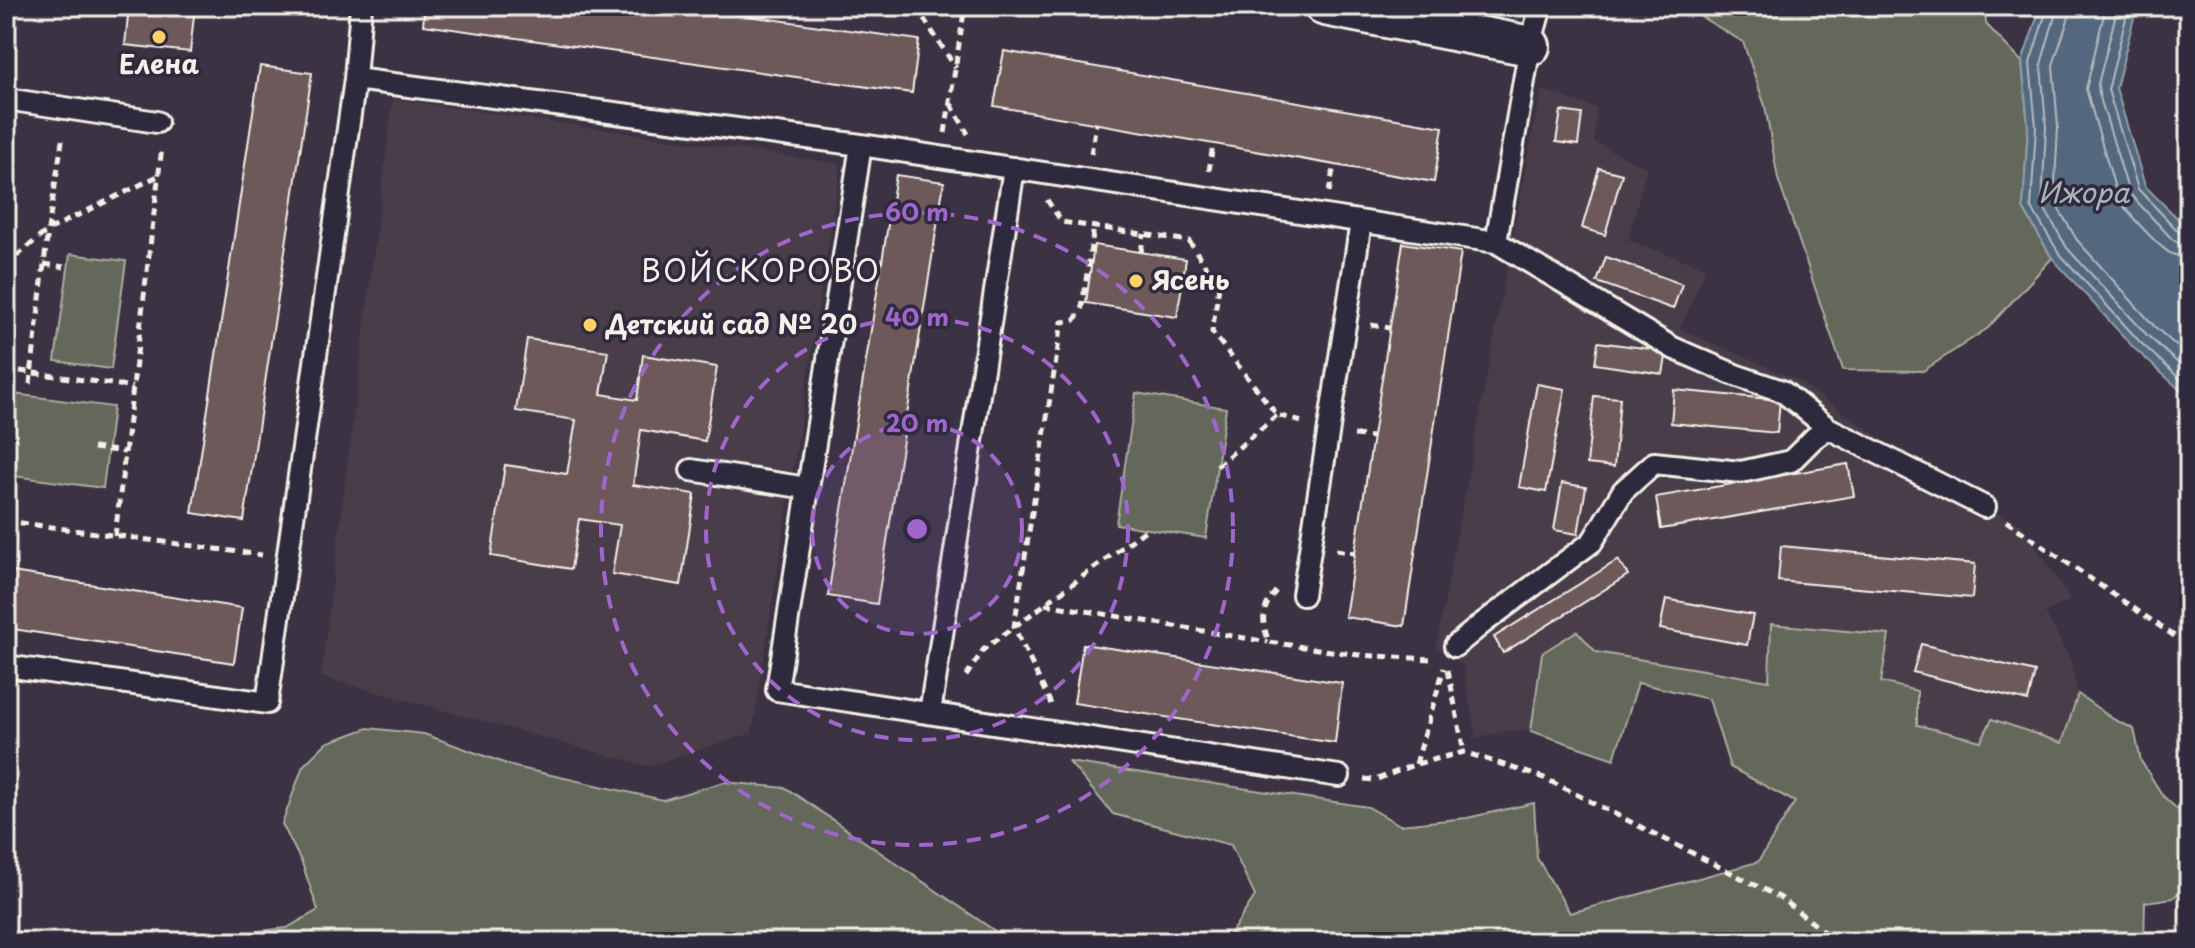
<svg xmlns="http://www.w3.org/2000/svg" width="2195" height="948" viewBox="0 0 2195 948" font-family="'Playpen Sans',sans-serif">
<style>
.built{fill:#4a3e4a}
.green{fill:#64685a;stroke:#acaca1;stroke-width:2}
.water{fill:#53687e;stroke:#939fa8;stroke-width:2}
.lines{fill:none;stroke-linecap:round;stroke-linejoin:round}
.shore{stroke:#b4babe;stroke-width:2}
.building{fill:#6d595a;stroke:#f4f1e8;stroke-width:2}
.lane-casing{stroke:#f4f1e8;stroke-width:26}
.street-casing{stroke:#f4f1e8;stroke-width:44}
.path{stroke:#f4f1e8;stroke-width:5;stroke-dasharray:8 6;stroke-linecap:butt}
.lane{stroke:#2f2a3d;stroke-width:20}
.street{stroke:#2f2a3d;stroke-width:38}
.ring{fill:none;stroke:#9f67cb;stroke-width:4;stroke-dasharray:14 10}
.poi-dot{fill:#ffd166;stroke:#2f2a3d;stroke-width:3}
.labels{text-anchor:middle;stroke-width:7;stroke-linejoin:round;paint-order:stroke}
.poi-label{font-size:26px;font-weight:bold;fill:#f4f1e8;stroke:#2f2a3d;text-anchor:start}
.water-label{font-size:28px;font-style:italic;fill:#acb3b8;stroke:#2f2a3d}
.quarter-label{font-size:30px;letter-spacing:2px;fill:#f4f1e8;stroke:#2f2a3d}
.centre{fill:#9f67cb;stroke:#2f2a3d;stroke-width:4}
.ring-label{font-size:24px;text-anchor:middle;font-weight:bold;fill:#9f67cb;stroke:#2f2a3d;stroke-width:7;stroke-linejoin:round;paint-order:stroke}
</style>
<rect width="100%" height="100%" fill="#3b3343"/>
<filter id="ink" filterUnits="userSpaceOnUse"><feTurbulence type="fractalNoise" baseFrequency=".0125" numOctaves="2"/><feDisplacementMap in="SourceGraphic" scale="16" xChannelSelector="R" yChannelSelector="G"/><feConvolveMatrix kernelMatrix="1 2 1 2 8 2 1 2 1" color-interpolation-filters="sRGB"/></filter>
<g filter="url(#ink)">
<!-- built -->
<path class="built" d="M1542 90 1597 108 1594 142 1647 168 1628 240 1706 268 1680 329 1797 380 1969 500 2021 524 2071 600 2045 612 2070 659 2078 694 2062 744 1992 719 1981 741 1917 725 1881 682 1888 635 1771 624 1769 681 1596 652 1542 653 1531 731H1504L1476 738 1463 665 1436 647 1532 135Z
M393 99 841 164 752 733 648 766 321 677Z"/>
<!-- green -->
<path class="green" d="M1683 6H1985L1986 24 2022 62 2028 126 2023 208 2052 258 1988 328 1923 371 1843 370 1778 179 1765 106 1743 42Z
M70 254 126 261 111 369 55 361Z
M6 393 113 407 103 488 6 475Z
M1136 393 1226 408 1206 538 1116 524Z
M1771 624 1889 635 1881 682 1917 691V725L1981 741 1992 719 2062 743 2078 694 2113 719 2134 729 2141 761 2163 796 2189 820V883L2173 898 2145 902 2144 942H1225L1255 896 1231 845 1113 814 1069 762 1368 807 1400 825 1467 818 1534 803 1537 858 1570 913 1758 862 1795 802 1730 767 1709 699 1638 683 1614 759 1531 731 1542 653 1577 631 1596 652 1769 681Z
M368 728 424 734 515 767 663 800 724 782 786 788 1011 942H128L155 934H232L287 928 318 910 302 863 282 824 303 766 326 743Z"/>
<!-- water -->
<path class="water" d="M2041 6H2137L2116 88 2145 186 2189 230V398L2134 348 2052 258 2023 208 2028 126 2022 62Z"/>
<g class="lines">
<!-- shore -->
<path class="shore" d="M2048 6 2030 63 2036 127 2031 207 2059 253 2140 342 2189 387
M2058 6 2041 64 2046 127 2042 204 2067 248 2147 335 2189 373
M2070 6 2069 17 2053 65 2058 127 2054 201 2077 240 2155 327 2189 357
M2106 6 2086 89 2117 195C2123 209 2157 245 2170 253 2176 256 2182 257 2189 257
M2118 6 2098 84 2099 94 2129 193 2173 240 2180 244 2189 245
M2129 6 2108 90 2138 189 2180 233 2189 235"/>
</g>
<!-- building -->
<path class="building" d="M129 6H195L190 52 125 45Z
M425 6H678L919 40 912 93 423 25Z
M1004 51 1443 127 1434 182 994 106Z
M260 66 312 73 244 521 192 513Z
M1561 111 1582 114 1578 145 1556 142Z
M1599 168 1622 174 1605 235 1582 228Z
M896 175 944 182 877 604 828 596Z
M1403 243 1461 252 1404 626 1345 617Z
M1094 245 1186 259 1177 317 1086 303Z
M1606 257 1682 284 1673 309 1597 282Z
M527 339 608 351 601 394 637 400 643 355 717 367 705 441 641 430 633 485 695 494 681 585 612 574 620 525 579 519 571 569 491 556 505 465 567 474 576 420 516 411Z
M1598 342 1667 351 1663 374 1595 364Z
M1537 384 1565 389 1546 492 1519 487Z
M1674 390 1780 400 1777 433 1671 423Z
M1594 396 1620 398 1614 467 1587 464Z
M1848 464 1854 496 1661 529 1656 497Z
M1562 483 1586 487 1578 534 1554 530Z
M1781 546 1975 564 1972 598 1778 581Z
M1618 560 1628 575 1503 653 1494 637Z
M6 571 242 608 234 663 6 628Z
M1666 599 1753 615 1747 645 1660 629Z
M1083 644 1342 683 1335 743 1074 703Z
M1921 644 2035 672 2028 701 1913 672Z"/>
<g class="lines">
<!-- lane casing -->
<g class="lane-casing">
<path id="lane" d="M355 79 861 145 1496 242 1673 348 1735 375 1782 391 1828 428 1985 507
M6 99 157 122
M861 145 777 690 1339 776
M1496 242 1530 46 1541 6
M691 470 807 488
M1303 595 1361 222
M1455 646 1483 623 1592 542 1623 491 1654 463 1741 472 1791 461 1814 438 1828 428
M6 666 267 703 355 79 361 6
M930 713 1014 168"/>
</g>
<!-- street casing -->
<g class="street-casing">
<path id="street" d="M1325 6 1530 46"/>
</g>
<!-- path -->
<path class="path" d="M900 6 920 13 956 68
M951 104 968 134
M945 133 965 6
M1091 154 1096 124
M1209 171 1213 144
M1329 192 1334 165
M1047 200 1062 222 1189 241 1219 286 1212 332 1277 415 1302 422
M1141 252 1144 234
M44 264 64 267
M6 265 48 230 158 176
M1371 325 1390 328
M6 369 133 387
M30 384 48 230 63 135
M1354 435 1373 437
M93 448 125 452
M1217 466 1277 415
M6 521 262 555
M2006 521 2189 646
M115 536 162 147
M1336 550 1355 553
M1276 591C1261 609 1261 621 1269 642L1359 655 1430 659
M1045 604 1268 642
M1448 670 1464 752
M966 676 984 649 1147 529
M1051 704 1014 627 1062 322 1075 320 1082 307 1094 227
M1416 764 1444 668
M1364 779 1375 780 1416 764 1464 752 1544 778 1781 898 1837 942"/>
<!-- lane -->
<use href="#lane" class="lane"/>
<!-- street -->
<use href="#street" class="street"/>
</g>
</g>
<!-- distance rings -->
<circle cx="917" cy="529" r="105" fill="#9f67cb" fill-opacity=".12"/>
<g class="ring">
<circle cx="917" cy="529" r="105"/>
<circle cx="917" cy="529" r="211"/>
<circle cx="917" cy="529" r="316"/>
</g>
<!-- markers -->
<g class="poi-dot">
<circle cx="159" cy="37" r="8"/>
<circle cx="1136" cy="281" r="8"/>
<circle cx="590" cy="325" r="8"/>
</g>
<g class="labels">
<!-- poi labels -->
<g class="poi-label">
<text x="159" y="74" text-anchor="middle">Елена</text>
<text x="1152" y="290">Ясень</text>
<text x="606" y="334">Детский сад № 20</text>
</g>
<!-- water labels -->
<g class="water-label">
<text x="2084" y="203">Ижора</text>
</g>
<!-- quarter labels -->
<g class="quarter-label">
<text x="761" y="282">ВОЙСКОРОВО</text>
</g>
</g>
<circle cx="917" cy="529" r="12" class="centre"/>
<g class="ring-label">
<text x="917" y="221">60 m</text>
<text x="917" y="326">40 m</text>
<text x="917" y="432">20 m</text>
</g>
<!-- margin -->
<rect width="2195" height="948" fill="none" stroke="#2f2a3d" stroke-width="32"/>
<rect x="16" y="16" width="2163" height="916" fill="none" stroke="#f4f1e8" stroke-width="3" filter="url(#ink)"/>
</svg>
